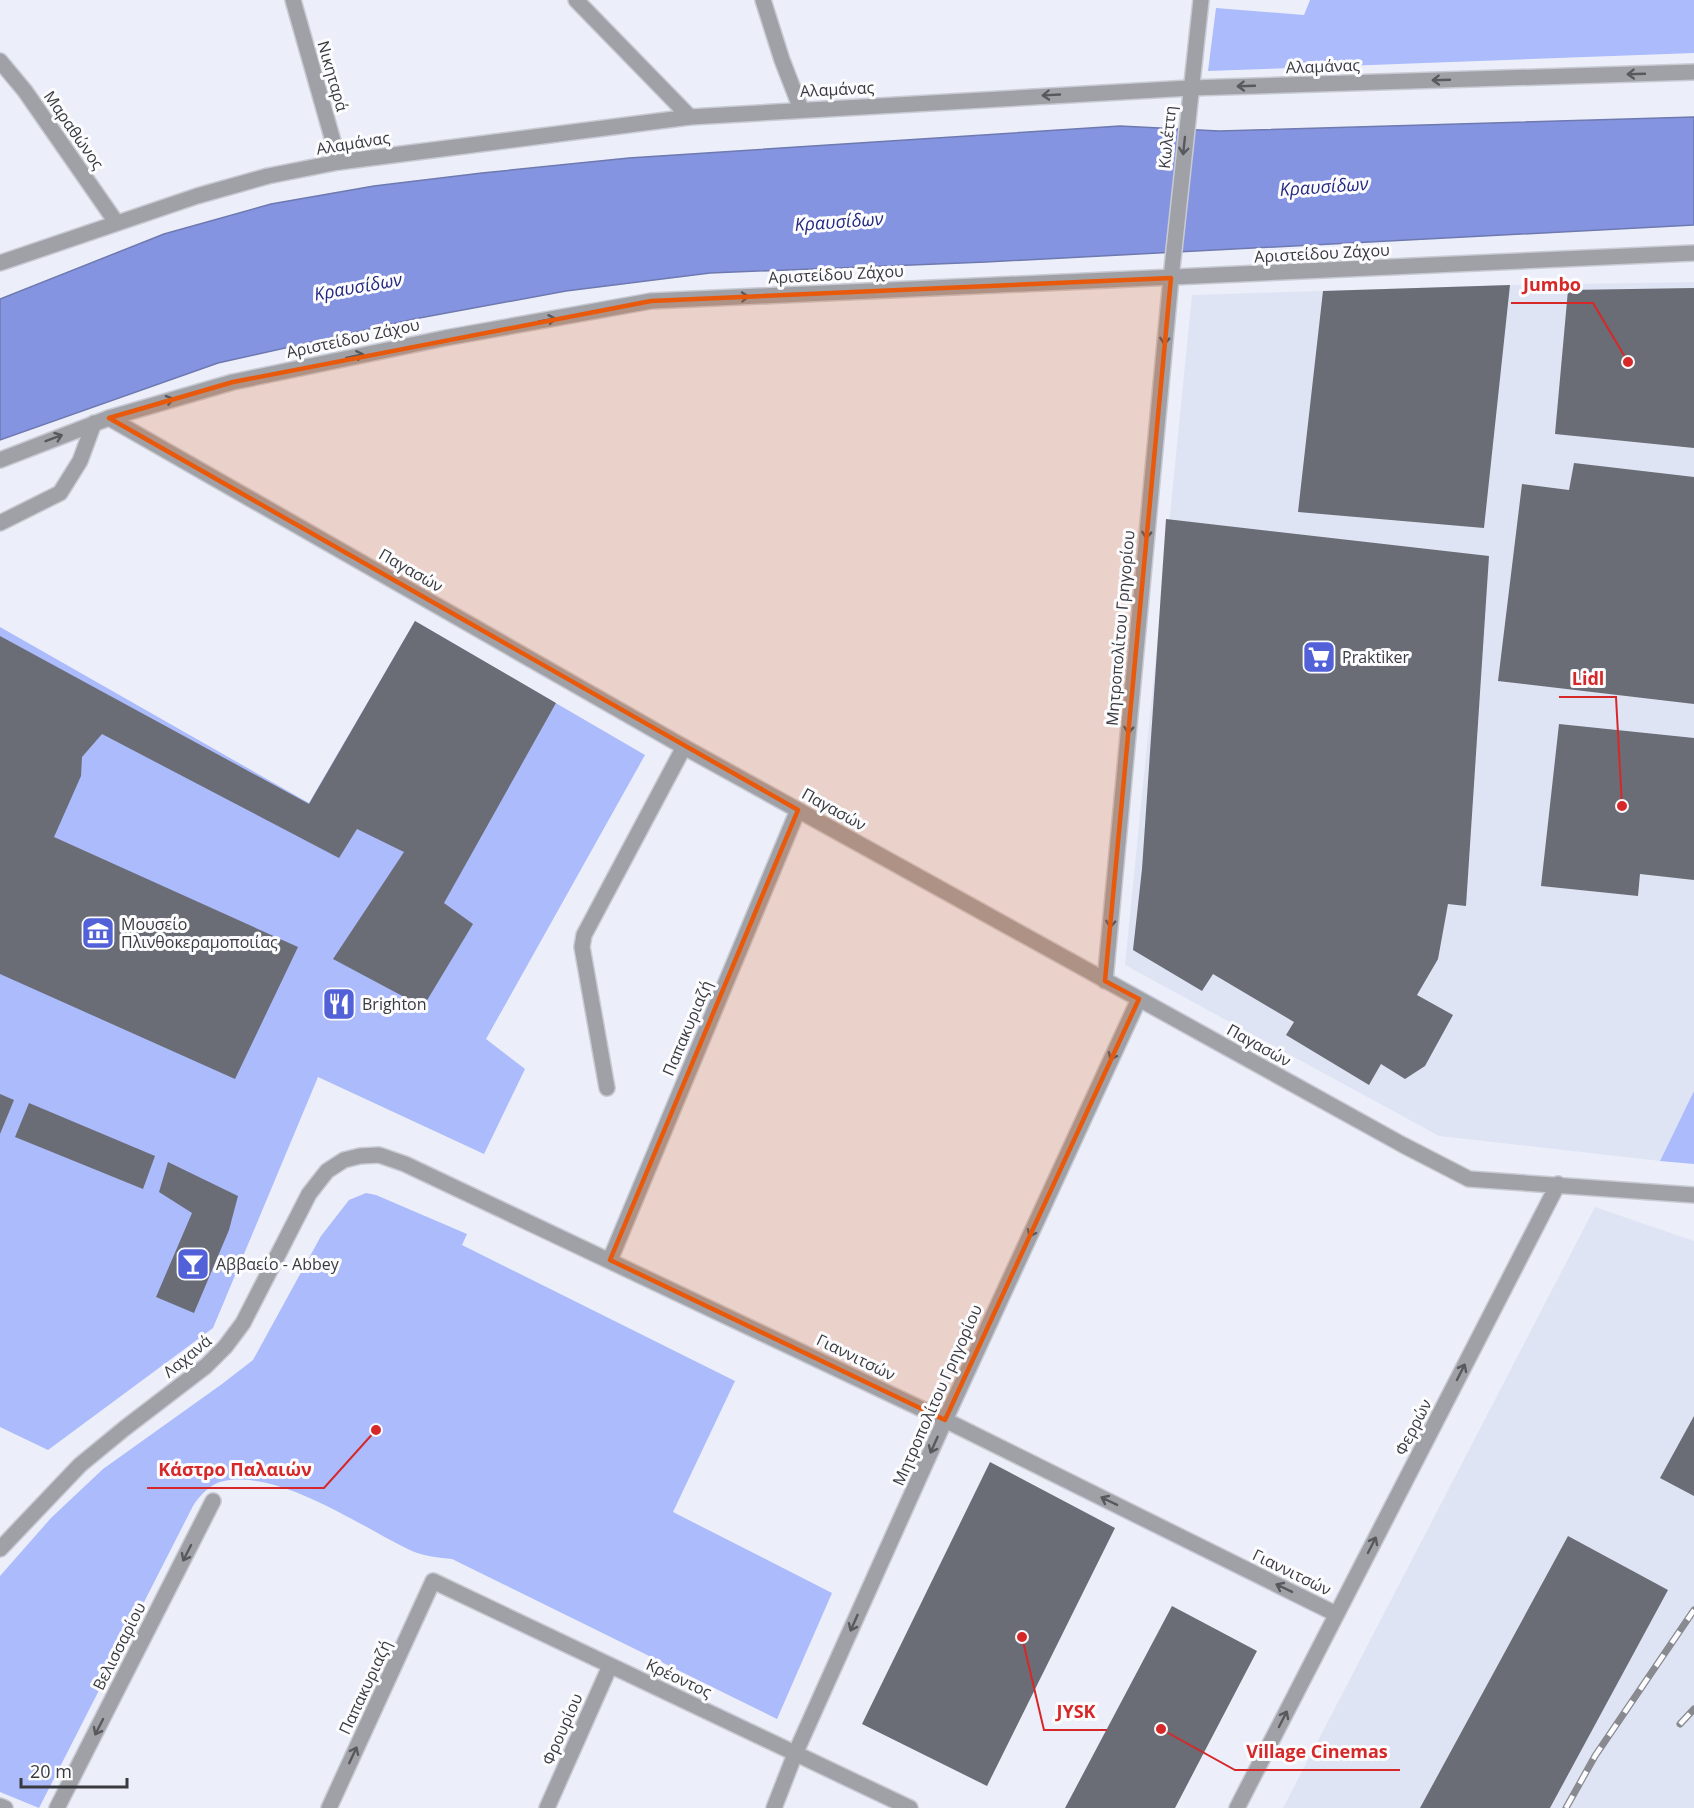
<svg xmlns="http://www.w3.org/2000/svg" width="1694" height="1808" viewBox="0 0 1694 1808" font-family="'Open Sans',sans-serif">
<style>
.built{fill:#dfe4f5}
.green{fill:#abbbfc}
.water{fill:#8494e1;stroke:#6e79b0;stroke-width:1.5}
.building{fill:#6a6d75}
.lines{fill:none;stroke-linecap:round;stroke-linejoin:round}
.service-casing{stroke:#c8cbd4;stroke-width:18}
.minor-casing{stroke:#c8cbd4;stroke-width:18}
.tertiary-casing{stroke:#c8cbd4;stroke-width:18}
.service{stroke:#a0a1a6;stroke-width:15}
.minor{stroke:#a0a1a6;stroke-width:15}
.tertiary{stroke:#a0a1a6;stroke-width:15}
.rail-casing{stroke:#888a90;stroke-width:7}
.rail{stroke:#fcfcfe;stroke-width:4.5;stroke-dasharray:14;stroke-linecap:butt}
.oneway{stroke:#58595d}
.marked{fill:#e8590c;fill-opacity:0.2;stroke:#e8590c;stroke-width:4.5;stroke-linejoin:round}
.labels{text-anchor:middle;stroke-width:6;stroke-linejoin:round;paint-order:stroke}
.street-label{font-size:16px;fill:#393a3e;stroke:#fcfcfe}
.poi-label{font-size:16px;fill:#393a3e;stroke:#fcfcfe;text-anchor:start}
.water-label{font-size:18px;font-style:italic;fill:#252a82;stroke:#fcfcfe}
.leader{fill:none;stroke:#d62828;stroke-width:2}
.callout-dot{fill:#d62828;stroke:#fcfcfe;stroke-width:2}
.callout-label{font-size:18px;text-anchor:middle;font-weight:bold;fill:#d62828;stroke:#fcfcfe;stroke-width:6;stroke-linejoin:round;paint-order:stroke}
</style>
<rect width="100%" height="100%" fill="#eceff9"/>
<!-- built -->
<path class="built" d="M1694 282V1091L1660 1161 1439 1136 1125 965 1192 295 1510 285Z
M1595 1207 1694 1241V1808H1283Z"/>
<!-- green -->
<path class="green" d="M1310 0H1694V53L1208 71 1216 8 1304 15Z
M415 621 645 755 486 1039 525 1069 484 1154 318 1077 213 1328 48 1450 0 1427V627L309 803Z
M1694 1091V1164L1660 1161Z
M366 1193 376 1195 467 1234 462 1245 735 1381 673 1512 832 1593 777 1719 452 1559C439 1558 424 1556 412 1551 361 1527 282 1470 224 1481 211 1483 200 1495 193 1506L39 1808 0 1792V1576L51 1518 103 1469 222 1384 253 1360 321 1236 349 1200Z"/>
<!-- water -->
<path class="water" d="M1694 117V225L986 262 710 273 566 291 414 319 218 363 0 440V299L164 234 271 204 374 186 482 173 629 158 1120 126 1219 131Z"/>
<!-- building -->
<path class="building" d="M1510 285 1484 528 1298 512 1323 291Z
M1694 288V448L1555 434 1568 290Z
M1574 463 1694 477V704L1498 681 1522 484 1569 490Z
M1166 519 1489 556 1466 906 1448 904 1438 959 1417 995 1453 1015 1425 1066 1405 1079 1381 1064 1369 1085 1286 1035 1294 1022 1213 974 1202 991 1133 950 1142 869Z
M415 621 556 703 444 903 473 924 423 1007 333 959 404 852 357 829 339 858 102 734 82 757 81 776 54 837 298 947 235 1079 0 974V636L309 804Z
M1559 724 1694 738V880L1640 874 1638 896 1541 886Z
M0 1094 14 1100 0 1134Z
M29 1103 155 1156 143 1189 15 1137Z
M168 1162 238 1196 229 1230 194 1313 156 1297 192 1213 159 1192Z
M1694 1416V1496L1660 1478Z
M990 1462 1115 1528 987 1786 862 1724Z
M1568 1536 1668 1590 1550 1808H1420Z
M1172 1606 1257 1651 1175 1808H1065Z"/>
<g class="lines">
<!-- service casing -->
<g class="service-casing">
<path id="service" d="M0 523 60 493 80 461 94 423
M607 1088 582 947 584 935 684 747"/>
</g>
<!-- minor casing -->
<g class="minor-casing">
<path id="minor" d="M293 0 339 162
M576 0 690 117
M763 0 782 60 801 109
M0 61 25 91 116 222
M109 418 684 747 1403 1145 1469 1179 1694 1195
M1105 981 1171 278 1201 0
M610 1260 798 810
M0 1549 80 1465 125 1428 206 1366 225 1347 243 1323 309 1194 327 1171 344 1160 360 1156 379 1155 405 1164 945 1420 1336 1614
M0 1806 5 1808
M57 1808 213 1501
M329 1808 433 1581 910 1808
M547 1808 610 1666
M774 1808 795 1754 945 1420 1139 999
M1237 1808 1558 1184"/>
</g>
<!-- tertiary casing -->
<g class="tertiary-casing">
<path id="tertiary" d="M0 263 197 196 268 176 339 162 690 117 1190 88 1694 72
M0 460 109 418 233 382 445 338 651 301 1694 253"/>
</g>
<!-- service -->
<use href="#service" class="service"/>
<!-- minor -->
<use href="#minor" class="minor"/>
<!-- tertiary -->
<use href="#tertiary" class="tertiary"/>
<!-- rail casing -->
<g class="rail-casing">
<path id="rail" d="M1680 1724 1694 1709
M1566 1808 1595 1756 1694 1610"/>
</g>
<!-- rail -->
<use href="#rail" class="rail"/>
</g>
<!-- one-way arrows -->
<defs><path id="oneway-shaft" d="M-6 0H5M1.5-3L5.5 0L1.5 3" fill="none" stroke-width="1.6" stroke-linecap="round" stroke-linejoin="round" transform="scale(1.5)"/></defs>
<g class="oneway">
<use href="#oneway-shaft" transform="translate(1636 74) rotate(178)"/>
<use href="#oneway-shaft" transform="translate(1441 80) rotate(178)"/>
<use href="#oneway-shaft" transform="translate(1246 86) rotate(178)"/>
<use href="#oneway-shaft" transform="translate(1051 95) rotate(177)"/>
<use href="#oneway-shaft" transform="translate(1184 146) rotate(96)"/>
<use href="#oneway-shaft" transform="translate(740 297) rotate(-3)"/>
<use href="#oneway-shaft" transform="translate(547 320) rotate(-10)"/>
<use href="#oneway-shaft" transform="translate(1165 336) rotate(95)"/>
<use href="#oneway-shaft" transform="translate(355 356) rotate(-12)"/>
<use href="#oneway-shaft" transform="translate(165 401) rotate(-16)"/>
<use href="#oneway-shaft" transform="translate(54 438) rotate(-21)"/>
<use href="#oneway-shaft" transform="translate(1147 530) rotate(95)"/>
<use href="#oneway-shaft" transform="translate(1129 725) rotate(95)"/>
<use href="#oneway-shaft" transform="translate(1111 919) rotate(95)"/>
<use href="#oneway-shaft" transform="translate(1114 1052) rotate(115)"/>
<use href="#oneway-shaft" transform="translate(1033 1229) rotate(115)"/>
<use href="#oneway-shaft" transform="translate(1461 1372) rotate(-63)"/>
<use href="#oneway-shaft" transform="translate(934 1445) rotate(114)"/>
<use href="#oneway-shaft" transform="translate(1109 1501) rotate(-154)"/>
<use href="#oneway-shaft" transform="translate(1372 1545) rotate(-63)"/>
<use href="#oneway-shaft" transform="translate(187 1553) rotate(117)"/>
<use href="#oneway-shaft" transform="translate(1284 1588) rotate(-154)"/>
<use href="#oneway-shaft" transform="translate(854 1623) rotate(114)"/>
<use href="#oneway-shaft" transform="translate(1283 1719) rotate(-63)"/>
<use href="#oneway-shaft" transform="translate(99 1727) rotate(117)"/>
<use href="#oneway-shaft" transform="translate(353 1755) rotate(-65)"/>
</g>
<!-- marked area -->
<path class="marked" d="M1171 278 1105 981 1139 999 945 1420 610 1260 798 810 109 418 233 382 651 301Z"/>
<!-- icons -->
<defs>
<g id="supermarket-square" transform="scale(1.725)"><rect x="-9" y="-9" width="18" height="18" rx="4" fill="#5261d7" stroke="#fcfcfe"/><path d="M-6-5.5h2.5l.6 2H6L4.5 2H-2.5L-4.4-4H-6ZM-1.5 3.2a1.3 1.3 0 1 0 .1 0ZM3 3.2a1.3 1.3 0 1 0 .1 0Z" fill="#fff"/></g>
<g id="museum-square" transform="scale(1.725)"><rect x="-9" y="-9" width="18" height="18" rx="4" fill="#5261d7" stroke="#fcfcfe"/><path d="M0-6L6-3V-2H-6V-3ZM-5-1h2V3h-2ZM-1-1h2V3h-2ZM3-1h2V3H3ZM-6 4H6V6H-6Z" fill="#fff"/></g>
<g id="restaurant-square" transform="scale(1.725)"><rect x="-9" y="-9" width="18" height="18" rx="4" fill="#5261d7" stroke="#fcfcfe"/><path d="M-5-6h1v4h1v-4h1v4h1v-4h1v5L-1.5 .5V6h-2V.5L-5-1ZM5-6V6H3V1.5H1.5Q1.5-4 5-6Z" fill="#fff"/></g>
<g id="bar-square" transform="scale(1.725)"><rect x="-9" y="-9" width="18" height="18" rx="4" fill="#5261d7" stroke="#fcfcfe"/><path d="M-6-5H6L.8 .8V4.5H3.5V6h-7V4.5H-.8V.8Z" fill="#fff"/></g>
</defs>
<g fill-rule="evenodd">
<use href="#supermarket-square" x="1319" y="657"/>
<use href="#museum-square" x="98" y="933"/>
<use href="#restaurant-square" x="339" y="1004"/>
<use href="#bar-square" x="193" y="1264"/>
</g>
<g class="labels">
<!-- street labels -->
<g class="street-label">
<text transform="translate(1323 66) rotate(-2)" y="6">Αλαμάνας</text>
<text transform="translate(333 76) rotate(74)" y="6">Νικηταρά</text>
<text transform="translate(837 89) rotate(-3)" y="6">Αλαμάνας</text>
<text transform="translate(74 130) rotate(55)" y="6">Μαραθώνος</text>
<text transform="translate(1167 137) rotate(-84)" y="6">Κωλέττη</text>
<text transform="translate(353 143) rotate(-9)" y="6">Αλαμάνας</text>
<text transform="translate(1322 253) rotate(-3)" y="6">Αριστείδου Ζάχου</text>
<text transform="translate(836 274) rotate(-3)" y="6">Αριστείδου Ζάχου</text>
<text transform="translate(353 338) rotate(-12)" y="6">Αριστείδου Ζάχου</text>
<text transform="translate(411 570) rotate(30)" y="6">Παγασών</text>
<text transform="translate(1120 628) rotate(-85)" y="6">Μητροπολίτου Γρηγορίου</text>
<text transform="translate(834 809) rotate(29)" y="6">Παγασών</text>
<text transform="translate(687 1028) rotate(-67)" y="6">Παπακυριαζή</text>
<text transform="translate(1259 1045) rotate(29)" y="6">Παγασών</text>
<text transform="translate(187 1356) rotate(-39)" y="6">Λαχανά</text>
<text transform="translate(856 1357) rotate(26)" y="6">Γιαννιτσών</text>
<text transform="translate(937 1395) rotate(-66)" y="6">Μητροπολίτου Γρηγορίου</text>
<text transform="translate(1413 1427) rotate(-63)" y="6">Φερρών</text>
<text transform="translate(1292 1572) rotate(26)" y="6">Γιαννιτσών</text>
<text transform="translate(119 1646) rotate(-63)" y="6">Βελισσαρίου</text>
<text transform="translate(679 1678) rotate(25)" y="6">Κρέοντος</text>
<text transform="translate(365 1687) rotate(-65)" y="6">Παπακυριαζή</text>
<text transform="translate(562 1729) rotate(-66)" y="6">Φρουρίου</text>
</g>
<!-- poi labels -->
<g class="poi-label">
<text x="1342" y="663">Praktiker</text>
<text x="121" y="930">Μουσείο<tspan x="121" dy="18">Πλινθοκεραμοποιίας</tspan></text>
<text x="362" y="1010">Brighton</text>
<text x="216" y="1270">Αββαείο - Abbey</text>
</g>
<!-- water labels -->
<g class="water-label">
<text transform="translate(1324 187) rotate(-4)" y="6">Κραυσίδων</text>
<text transform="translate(839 222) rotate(-4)" y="6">Κραυσίδων</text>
<text transform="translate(358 287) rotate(-10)" y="6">Κραυσίδων</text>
</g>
</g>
<!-- callouts -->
<path class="leader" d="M1628 362L1593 303H1511M1622 806L1616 697H1559M376 1430L324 1488H147M1022 1637L1044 1730H1107M1161 1729L1235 1770H1400"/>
<g class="callout-dot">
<circle cx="1628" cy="362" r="6"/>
<circle cx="1622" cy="806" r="6"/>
<circle cx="376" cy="1430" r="6"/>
<circle cx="1022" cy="1637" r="6"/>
<circle cx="1161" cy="1729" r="6"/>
</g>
<g class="callout-label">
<text x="1552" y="291">Jumbo</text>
<text x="1588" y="685">Lidl</text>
<text x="235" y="1476">Κάστρο Παλαιών</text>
<text x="1076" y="1718">JYSK</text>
<text x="1317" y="1758">Village Cinemas</text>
</g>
<!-- scale -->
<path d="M21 1778v9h106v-9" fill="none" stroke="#393a3e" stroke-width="3"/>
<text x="30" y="1778" font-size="18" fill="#393a3e" stroke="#fcfcfe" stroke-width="4.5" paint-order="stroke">20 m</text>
</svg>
